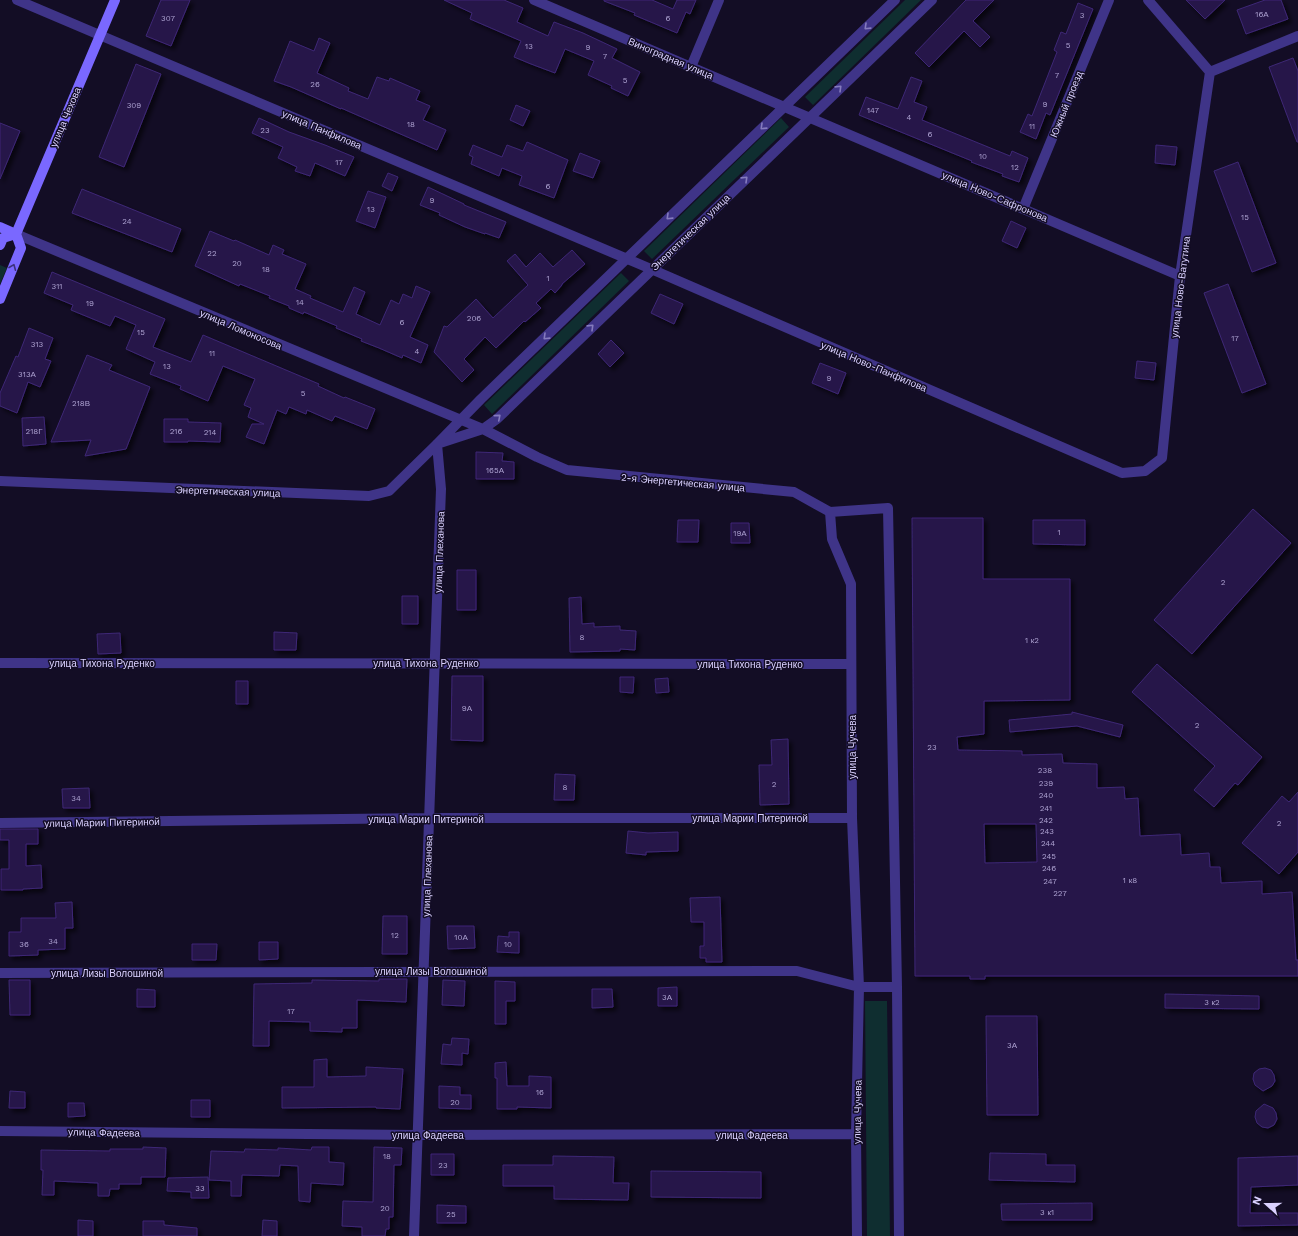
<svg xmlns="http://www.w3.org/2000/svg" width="1298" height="1236" viewBox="0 0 1298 1236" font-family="'Work Sans',sans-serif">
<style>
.green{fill:#0f2e30}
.building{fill:#261748;stroke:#3e2776;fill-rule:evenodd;filter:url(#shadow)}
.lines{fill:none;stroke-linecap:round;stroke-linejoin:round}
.street{stroke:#3f3488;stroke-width:10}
.secondary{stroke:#7a68ff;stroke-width:10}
.oneway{stroke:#857bbe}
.oneway2{stroke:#3c317c}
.labels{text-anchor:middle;stroke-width:3;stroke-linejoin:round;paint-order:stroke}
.number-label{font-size:8px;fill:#ada2d1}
.street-label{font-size:10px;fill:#dad1ff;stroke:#130d25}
</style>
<defs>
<filter id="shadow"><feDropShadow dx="3.5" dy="3.5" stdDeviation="2" flood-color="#0009"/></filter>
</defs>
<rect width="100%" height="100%" fill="#130d25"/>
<!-- green -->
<path class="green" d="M905 0H921L813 105 805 97Z
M781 118 789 127 652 259 644 251Z
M0 265 7 268 0 284Z
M621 273 629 281 492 414 484 405Z
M865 1001H887L890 1236H867Z"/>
<!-- building -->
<path class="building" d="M161 0H190L171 46 146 36Z
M444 0H504L523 8 517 22 548 36 554 22 583 33 617 49 612 58 640 72 628 96 611 88 612 86 588 75 594 61 565 49 555 73 531 64 514 57 521 41 470 19 472 13Z
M604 0H652L673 9 677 0H696L690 14 686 12 677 33 634 15 635 13 604 1Z
M966 0H994L973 21 990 37 980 47 964 31 929 67 915 53Z
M1186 0H1225L1205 19Z
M1265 0H1281L1288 19 1246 34 1237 10Z
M1078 3 1093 9 1050 115 1046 113 1036 139 1020 132 1028 114 1032 116 1057 52 1054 50 1061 32 1066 34Z
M319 38 330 43 317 73 349 88 348 91 368 99 377 77 389 81 390 78 420 91 416 100 430 106 423 120 446 130 437 150 341 108V109L291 87 274 81 290 41 314 51Z
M1293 58 1298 71V142H1297L1269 67Z
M136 64 161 74 124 167 99 157Z
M911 77 922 81 914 102 927 107 922 120 1010 156 1012 151 1028 158 1019 182 1002 176 1003 174 971 162 972 161 859 115 866 97 898 109Z
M516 105 530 111 523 126 510 120Z
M259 118 289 132 325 145 354 157 345 176 315 163 310 176 295 171 297 167 278 158 283 147 252 133Z
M0 123 20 131 0 179Z
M527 142 568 160 554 198 519 185 522 176 502 168 499 176 471 164 473 157 469 155 473 145 502 157 507 145 523 151Z
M1156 145 1177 147 1175 165 1155 163Z
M580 153 600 161 593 178 573 171Z
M1238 162 1276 263 1252 272 1214 171Z
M388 173 398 177 392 191 382 186Z
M428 187 464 204V205L506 222 499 238 485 233V234L465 227 439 215 440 213 420 205Z
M82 189 181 229 172 252 72 213Z
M368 191 386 197 375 228 356 221Z
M1011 221 1026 228 1017 248 1002 241Z
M210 231 234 241 235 240 269 255 273 245 284 250 282 254 306 264 295 289 311 296 310 298 343 312 354 287 365 292 356 314 380 325 391 300 399 304 403 294 412 298 416 286 430 292 410 337 428 345 421 363 403 355 402 358 379 348 361 341 362 339 336 328 337 326 304 312 303 314 289 308V306L269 298 270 296 240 284 239 286 195 266Z
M572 250 585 264 562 284V285L555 293 551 289 536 303 541 308 525 322 524 321 496 348 485 337 464 359 474 370 462 382 434 352 444 326 447 327 476 299 493 318 528 285 507 261 515 254 526 267 540 253 553 267Z
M52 272 165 319 153 347 191 362 203 335 319 384 318 386 344 398 345 397 375 409 367 429 335 416 332 421 307 410 306 414 289 407 286 414 277 410 264 444 246 437 252 424H264L248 417 251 408 244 405 255 379 223 366 208 401 180 389 181 386 150 374 155 362 126 349 136 325 115 316 110 326 71 310 73 305 44 293Z
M1228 284 1266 384 1242 393 1204 293Z
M660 294 683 304 674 324 651 313Z
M29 328 53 338 45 359 51 361 40 387 28 382 17 413 0 406V393L16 356 18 357Z
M611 340 624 353 610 367 598 354Z
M87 355 112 365 109 370 150 387 126 449 85 456 91 440 51 442Z
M1137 361 1156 363 1154 380 1135 378Z
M820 363 846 373 838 394 812 383Z
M44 417 46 444 23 446 22 418Z
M164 419H188V422L221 423 220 442 188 441V442H164Z
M476 452 503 453 502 461 514 462V479H476Z
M1253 509 1291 543 1192 654 1154 620Z
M912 518H983V579H1070V700L984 701V734L957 737 958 750 1022 751V755L1062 754 1063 763 1097 764V788L1124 787 1125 799 1138 798 1140 836 1180 834 1181 855 1209 853 1210 867H1220L1221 883 1262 881V894L1292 892 1296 960H1298V976H985V979H970V976H915ZM984 824H1036L1037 862 985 863Z
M678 520H699L698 542H677Z
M1033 520H1085V545L1033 544Z
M731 523H749L750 543H731Z
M457 570H476V610H457Z
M402 596H418V624H402Z
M581 597 582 624 594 623V627L620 626V630L636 631 635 650 620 649V651L570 652 569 598Z
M274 632 297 633 296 650H274Z
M120 633 121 653 98 654 97 634Z
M1157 664 1262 757 1238 785 1235 783 1214 807 1194 790 1215 766 1132 692Z
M452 676H483V741L451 740Z
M620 677H634L633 693 620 692Z
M668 678 669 692 656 693 655 679Z
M236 681H248V704H236Z
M1072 712 1123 725 1120 737 1077 726 1010 732 1009 720 1072 714Z
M788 739 789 804 760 805 759 765H772L771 740Z
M555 774 575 775 574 800H554Z
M89 788 90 808H63L62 789Z
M1298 792V852L1279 874 1242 843 1282 796 1289 802Z
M0 829H38V844H26V866L41 865 42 888 23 889V890H1V869H9V840H0Z
M628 831 648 833 678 832V851L646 852V855L626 853Z
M720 897 722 962H706V958H700V946H704V922H691L690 898Z
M72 902 73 928H65V949L38 950V955L9 956V932H21V918H56L55 903Z
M383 916H407V954H382Z
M447 926H474L475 948 448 949Z
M509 932H519V953L497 952 498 936 509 937Z
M259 942H278V959L259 960Z
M192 944H217L216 960H192Z
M379 979H407L406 1002 357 1000V1028H342V1032L310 1031V1022L269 1021V1046H253L254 984 312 983V980L379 981Z
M9 980H30V1015H10Z
M443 980 465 981 464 1006 442 1005Z
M495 981 515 982V1001H506V1024H495Z
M677 987V1006H658V988Z
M137 989 155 990V1007H137Z
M592 989H612L613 1007 592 1008Z
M1165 994 1259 996V1009L1165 1008Z
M986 1016H1037L1038 1115H987Z
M452 1038 469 1039 468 1054 462 1053V1065L441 1064 443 1044 451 1045Z
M327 1059V1077L366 1076V1067L403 1069 400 1109 376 1108V1107L282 1108V1087H314V1060Z
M506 1062 507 1086H529V1076L551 1077V1108L517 1107V1109H497V1078H495V1063Z
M1265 1068 1271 1070 1274 1075 1275 1081 1272 1086 1263 1091 1255 1085 1253 1079 1254 1073 1259 1069Z
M439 1086 460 1087V1095H471V1109L439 1108Z
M10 1091 25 1092V1108H9Z
M191 1100H210V1117H191Z
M68 1103H84L85 1116 68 1117Z
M1264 1104 1273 1108 1276 1113 1277 1119 1274 1125 1268 1128 1262 1127 1257 1123 1255 1117 1256 1111Z
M143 1147 166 1148 165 1177H141V1184H119V1189H110L109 1196H98V1183L54 1181V1195H42L43 1170H41V1150L110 1151V1149H143Z
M312 1147H329V1162L344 1163 343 1185 311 1183 310 1202 299 1201 298 1166 280 1165 279 1176 242 1175 241 1196H231V1181L209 1180 211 1151 244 1152 245 1149 278 1150V1148L311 1150Z
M374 1147 402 1148 401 1165H394L393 1217H389V1229H386L385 1236H362V1227L342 1226 343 1201 373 1202Z
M990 1153 1046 1154V1165H1075V1182L989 1180Z
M431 1154H454V1175H431Z
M553 1156 614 1157 613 1183H629L628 1200 554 1199V1186H503V1165H553Z
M1298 1156V1185L1251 1187 1250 1213H1298V1225L1238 1226V1158Z
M651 1171 761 1172V1198L651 1197Z
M208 1177 209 1198H191V1192L167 1191 168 1178Z
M1092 1203V1220H1002L1001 1204Z
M437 1205 466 1206V1223H437Z
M78 1220 93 1221V1236H78Z
M263 1220 277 1221V1236H262Z
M143 1221H164V1225L197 1228V1236H143Z"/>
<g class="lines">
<!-- street -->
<path class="street" d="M17 0 651 269 1122 473 1145 471 1162 458 1180 276 1210 72
M534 0 1180 276
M1148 0 1210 72
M691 67 719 0
M1210 72 1298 36
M1023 209 1109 0
M16 234 483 429 537 457 567 470 794 492 830 512 888 508 897 987 899 1236
M0 481 369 496 389 491 437 444 481 399 895 0
M830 512 832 539 851 584 852 818 859 987 856 1134 857 1236
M0 663 851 664
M0 823 429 818H852
M0 973 797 971 859 987H897
M0 1131 417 1135 856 1134
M414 1236 441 489 437 444 483 429 497 419 932 0"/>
<!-- secondary -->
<path class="secondary" d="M0 227 16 234
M0 245 3 238 16 234
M0 299 21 248 16 234 115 0"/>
</g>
<!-- one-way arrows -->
<defs><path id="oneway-chevron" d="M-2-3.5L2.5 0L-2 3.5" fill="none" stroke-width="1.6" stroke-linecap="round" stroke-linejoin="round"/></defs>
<g class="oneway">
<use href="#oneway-chevron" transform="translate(867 27) rotate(136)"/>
<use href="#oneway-chevron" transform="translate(839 88) rotate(-44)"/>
<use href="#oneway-chevron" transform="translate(763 127) rotate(136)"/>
<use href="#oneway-chevron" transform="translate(745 179) rotate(-44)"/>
<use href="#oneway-chevron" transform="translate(669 217) rotate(136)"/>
<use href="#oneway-chevron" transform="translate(591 327) rotate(-44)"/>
<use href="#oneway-chevron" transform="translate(546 337) rotate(136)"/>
<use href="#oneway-chevron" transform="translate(498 417) rotate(-41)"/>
</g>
<use class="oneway2" href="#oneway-chevron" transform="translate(13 267) rotate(-68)"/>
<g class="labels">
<!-- number labels -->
<g class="number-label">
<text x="1262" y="17">16А</text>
<text x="1082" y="18">3</text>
<text x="168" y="21">307</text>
<text x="668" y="21">6</text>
<text x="1068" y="48">5</text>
<text x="529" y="49">13</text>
<text x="588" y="50">9</text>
<text x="605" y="59">7</text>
<text x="1057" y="78">7</text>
<text x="625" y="83">5</text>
<text x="315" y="87">26</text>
<text x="1045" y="107">9</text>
<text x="134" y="108">309</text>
<text x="873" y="113">147</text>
<text x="909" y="120">4</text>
<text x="411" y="127">18</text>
<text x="1032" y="129">11</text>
<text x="265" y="133">23</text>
<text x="930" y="137">6</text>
<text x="983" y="159">10</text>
<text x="339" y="165">17</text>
<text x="1015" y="170">12</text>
<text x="548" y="189">6</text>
<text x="432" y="203">9</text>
<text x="371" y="212">13</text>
<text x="1245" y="220">15</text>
<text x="127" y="224">24</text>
<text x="212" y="256">22</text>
<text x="237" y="266">20</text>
<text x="266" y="272">18</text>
<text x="548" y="281">1</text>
<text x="57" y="289">311</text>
<text x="300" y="305">14</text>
<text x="90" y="306">19</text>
<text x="474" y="321">206</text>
<text x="402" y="325">6</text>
<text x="141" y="335">15</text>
<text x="1235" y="341">17</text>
<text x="37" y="347">313</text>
<text x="417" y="354">4</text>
<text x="212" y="356">11</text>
<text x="167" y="369">13</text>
<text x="27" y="377">313А</text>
<text x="829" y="381">9</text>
<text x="303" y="396">5</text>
<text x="81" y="406">218В</text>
<text x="34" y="434">218Г</text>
<text x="176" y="434">216</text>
<text x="210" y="435">214</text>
<text x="495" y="473">165А</text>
<text x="1059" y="535">1</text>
<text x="740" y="536">19А</text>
<text x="1223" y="585">2</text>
<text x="582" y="640">8</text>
<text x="1032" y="643">1 к2</text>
<text x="467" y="711">9А</text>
<text x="1197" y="728">2</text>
<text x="932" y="750">23</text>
<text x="1045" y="773">238</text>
<text x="1046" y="786">239</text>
<text x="774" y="787">2</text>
<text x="565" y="790">8</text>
<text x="1046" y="798">240</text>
<text x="76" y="801">34</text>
<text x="1046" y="811">241</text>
<text x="1046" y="823">242</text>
<text x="1279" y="826">2</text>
<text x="1047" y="834">243</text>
<text x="1048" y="846">244</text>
<text x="1049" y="859">245</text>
<text x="1049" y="871">246</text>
<text x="1130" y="883">1 к8</text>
<text x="1050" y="884">247</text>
<text x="1060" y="896">227</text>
<text x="395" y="938">12</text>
<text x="461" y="940">10А</text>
<text x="53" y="944">34</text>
<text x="24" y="947">36</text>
<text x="508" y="947">10</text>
<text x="667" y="1000">3А</text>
<text x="1212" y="1005">3 к2</text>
<text x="291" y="1014">17</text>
<text x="1012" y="1048">3А</text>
<text x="540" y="1095">16</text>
<text x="455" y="1105">20</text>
<text x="387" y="1159">18</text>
<text x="443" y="1168">23</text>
<text x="200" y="1191">33</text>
<text x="385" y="1211">20</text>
<text x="1047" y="1215">3 к1</text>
<text x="451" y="1217">25</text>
</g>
<!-- street labels -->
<g class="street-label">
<text transform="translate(671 58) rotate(23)" y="4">Виноградная улица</text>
<text transform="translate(1066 104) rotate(-68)" y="4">Южный проезд</text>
<text transform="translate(65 117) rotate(-67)" y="4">улица Чехова</text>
<text transform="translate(322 129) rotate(23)" y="4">улица Панфилова</text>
<text transform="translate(995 196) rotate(23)" y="4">улица Ново-Сафронова</text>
<text transform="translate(690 232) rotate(-44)" y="4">Энергетическая улица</text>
<text transform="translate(1180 287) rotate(-83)" y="4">улица Ново-Ватутина</text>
<text transform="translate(241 329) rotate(23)" y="4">улица Ломоносова</text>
<text transform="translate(874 366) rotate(23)" y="4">улица Ново-Панфилова</text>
<text transform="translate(683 482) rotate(5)" y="4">2-я Энергетическая улица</text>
<text transform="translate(228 491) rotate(2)" y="4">Энергетическая улица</text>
<text transform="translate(439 552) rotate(-88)" y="4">улица Плеханова</text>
<text x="102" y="667">улица Тихона Руденко</text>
<text x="426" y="667">улица Тихона Руденко</text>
<text x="750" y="668">улица Тихона Руденко</text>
<text transform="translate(852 747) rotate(-90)" y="4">улица Чучева</text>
<text x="750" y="822">улица Марии Питериной</text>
<text x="426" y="823">улица Марии Питериной</text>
<text transform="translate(102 822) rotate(-1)" y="4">улица Марии Питериной</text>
<text transform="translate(427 876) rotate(-88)" y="4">улица Плеханова</text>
<text x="431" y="975">улица Лизы Волошиной</text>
<text x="107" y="977">улица Лизы Волошиной</text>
<text transform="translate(857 1112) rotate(-89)" y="4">улица Чучева</text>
<text transform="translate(104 1132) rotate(1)" y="4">улица Фадеева</text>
<text x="428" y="1139">улица Фадеева</text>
<text x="752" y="1139">улица Фадеева</text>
</g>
</g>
<!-- north arrow -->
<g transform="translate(1266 1204) rotate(291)" stroke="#130d25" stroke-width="3" paint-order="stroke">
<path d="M0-3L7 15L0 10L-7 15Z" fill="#dad1ff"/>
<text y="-6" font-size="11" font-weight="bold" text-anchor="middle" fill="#dad1ff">N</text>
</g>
</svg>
